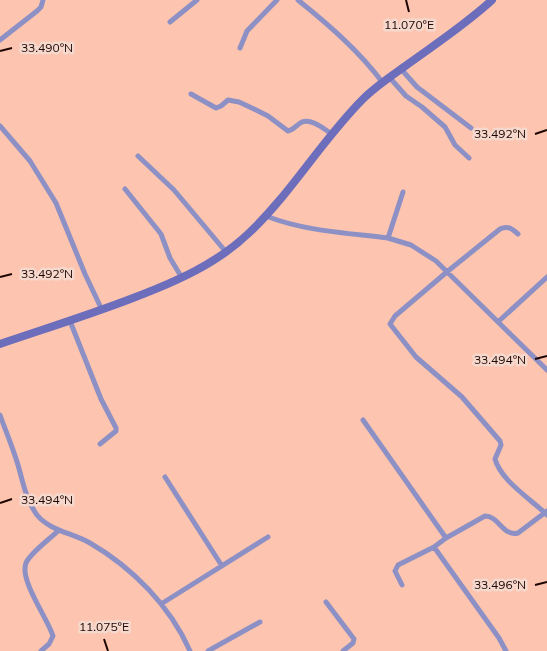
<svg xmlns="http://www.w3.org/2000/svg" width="547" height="651" viewBox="0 0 547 651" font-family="Mulish,sans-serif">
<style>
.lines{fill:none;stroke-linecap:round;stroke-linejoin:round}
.minor{stroke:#8d90c5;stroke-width:5}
.secondary{stroke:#6d6ebb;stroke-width:8}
.ticks{fill:none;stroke:#1d0601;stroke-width:2}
.ticks-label{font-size:12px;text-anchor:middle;fill:#1d0601;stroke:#f6d9ce;stroke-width:5;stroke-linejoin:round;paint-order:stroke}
</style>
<rect width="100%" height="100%" fill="#fdc4af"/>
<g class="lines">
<!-- minor -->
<path class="minor" d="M298 0C329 25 359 51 383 83
M170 22 197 0
M0 40 37 11 41 7 43 0
M240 48 247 31 277 0
M401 69 417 87 471 128
M390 78 406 96 422 107 445 127 455 145 469 158
M191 94 216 108 221 106 228 100 239 102 254 109 268 116 288 131C294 130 296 125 302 122 311 118 324 129 332 134
M0 126 30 161 56 203 85 274 102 310
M138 156 174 190 226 252
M125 189 161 234 170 258 182 278
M266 216C304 231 347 233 388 238L411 245 436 261 547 370
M518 234C512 229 508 225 500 229L448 271 395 316 390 324 416 357 462 397 500 441 501 445 495 459C501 481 531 499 547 515
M388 238 403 192
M70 321 101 399 116 428V431L100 444
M499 321 547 277
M0 415C6 432 13 448 18 465 23 482 26 500 37 515 50 531 73 533 90 543 133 568 170 606 190 651
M363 420 446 538 485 516C499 516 503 537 518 533L547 511
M165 477 222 566
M446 538 434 547 499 638 506 651
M402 585 395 571 398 565 434 547
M326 602 354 639 353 643 343 651
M161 604 268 537
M41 651 49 644 53 636C48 619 19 580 26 563 30 553 51 538 59 530
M208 651 260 622"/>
<!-- secondary -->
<path class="secondary" d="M0 344C44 329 89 315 133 298 175 282 217 264 250 232 292 192 322 140 363 99 376 86 393 75 408 64 437 43 466 24 492 0"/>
</g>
<!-- ticks -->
<path class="ticks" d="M406 0 409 12M0 51 12 48M535 134 547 130M0 277 12 274M535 359 547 356M0 503 12 499M535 585 547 582M104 639 108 651"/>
<g class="ticks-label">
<text x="409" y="29">11.070°E</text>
<text x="47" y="52">33.490°N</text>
<text x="500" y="138">33.492°N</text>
<text x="47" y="278">33.492°N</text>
<text x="500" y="364">33.494°N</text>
<text x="47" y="504">33.494°N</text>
<text x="500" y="589">33.496°N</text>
<text x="104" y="631">11.075°E</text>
</g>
</svg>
